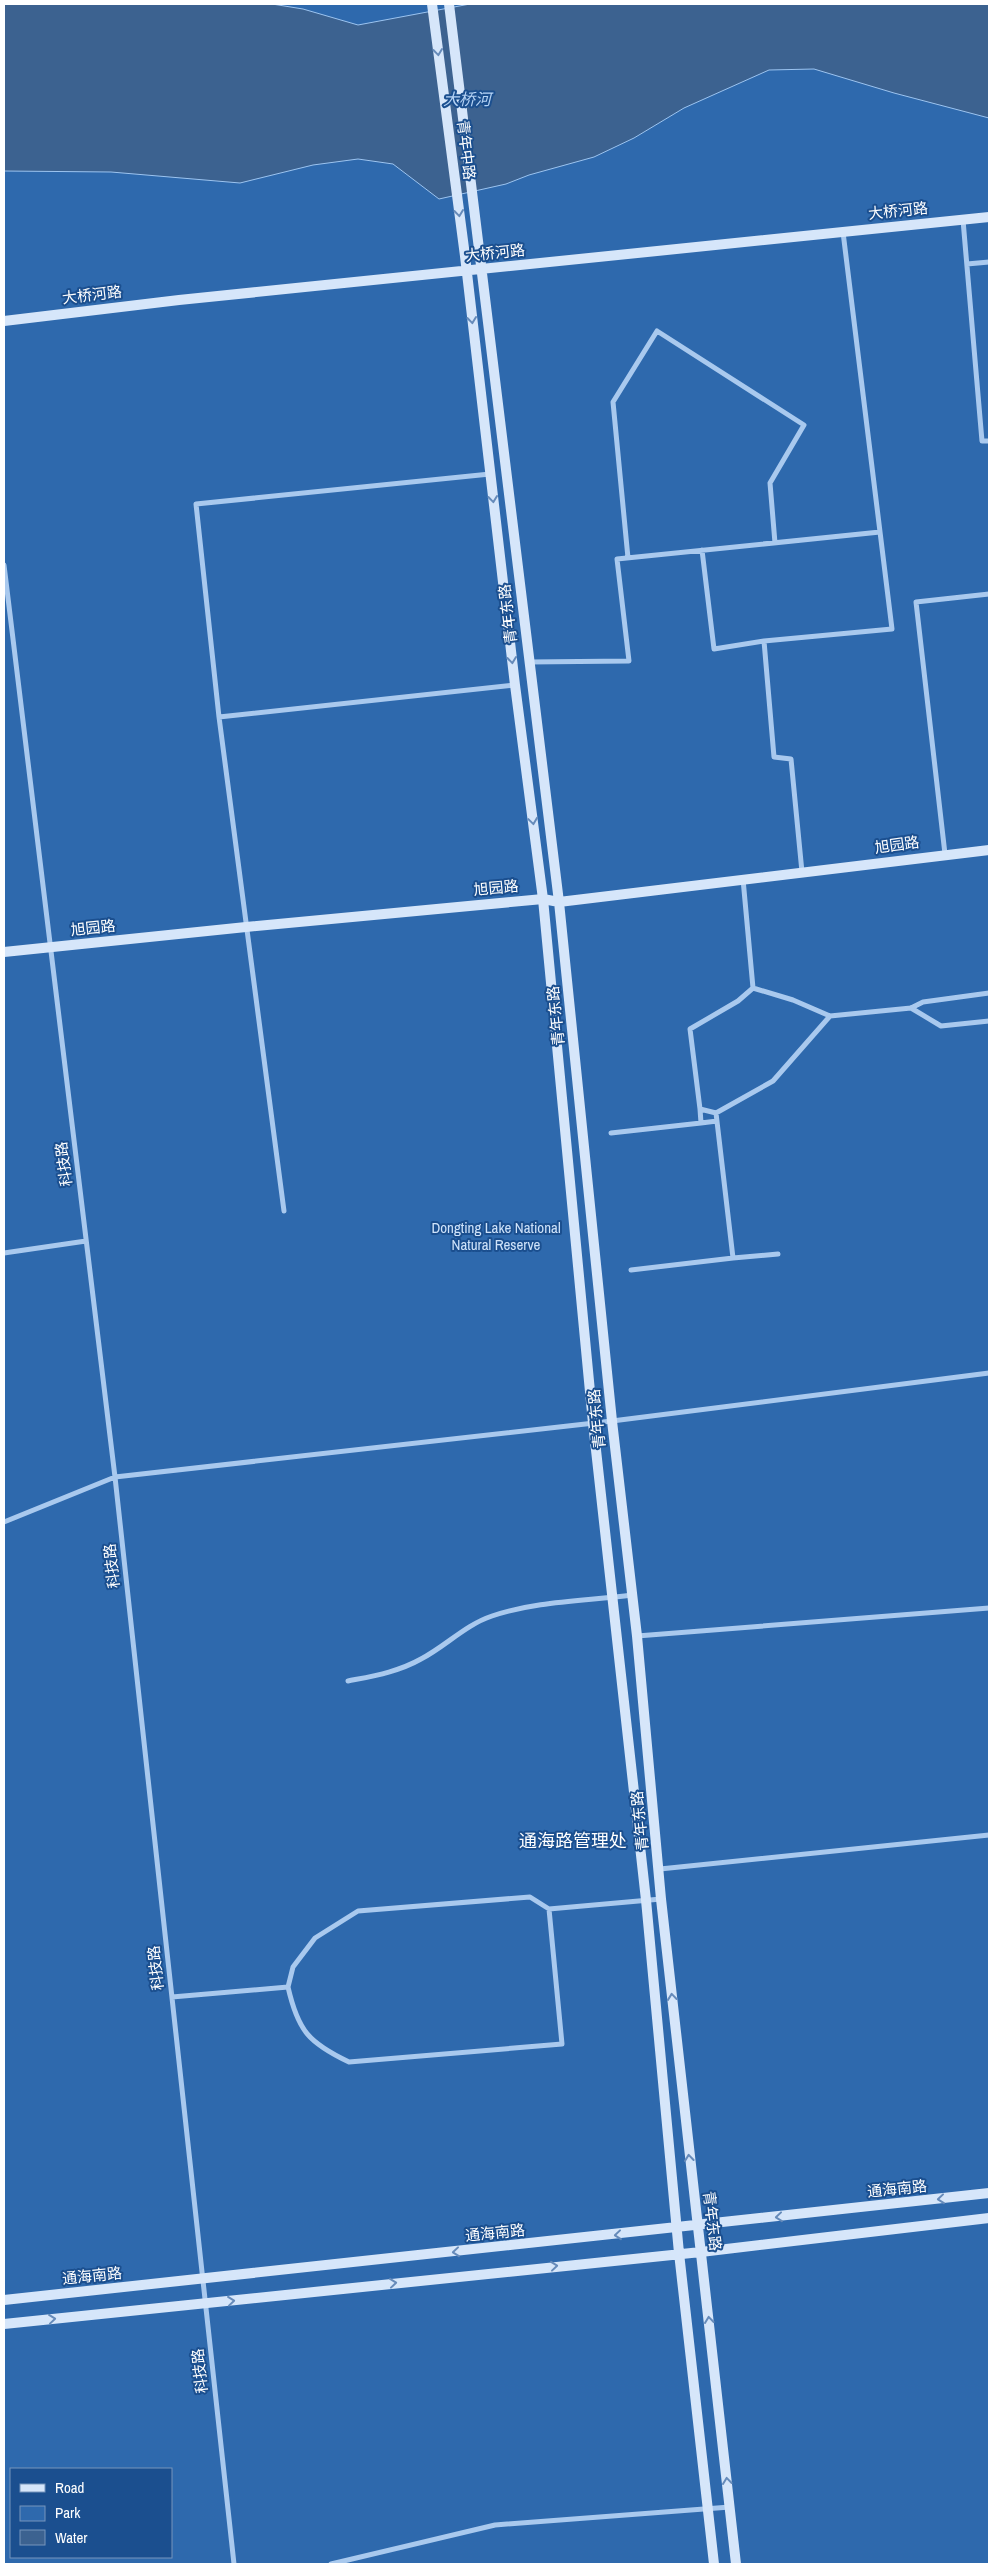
<svg xmlns="http://www.w3.org/2000/svg" width="993" height="2568" viewBox="0 0 993 2568" font-family="'Archivo Narrow','Noto Sans SC',sans-serif">
<style>
.green{fill:#2e69ad;fill-rule:evenodd}
.water{fill:#3c6290;stroke:#9cc4f0}
.lines{fill:none;stroke-linecap:round;stroke-linejoin:round}
.street{stroke:#a9c9ee;stroke-width:5}
.secondary{stroke:#d6e6fa;stroke-width:10}
.oneway{stroke:#668bba}
.labels{text-anchor:middle;stroke-width:4;stroke-linejoin:round;paint-order:stroke}
.street-label{font-size:15px;fill:#fff;stroke:#1b4f8f}
.park-label{font-size:15px;fill:#cfe3fa;stroke:#1b4f8f}
.water-label{font-size:16px;font-style:italic;fill:#b5d3f5;stroke:#1b4f8f}
.quarter-label{font-size:18px;fill:#fff;stroke:#1b4f8f}
</style>
<rect width="100%" height="100%" fill="#1b4f8f"/>
<!-- green -->
<path class="green" d="M4 4H989V2564H4ZM11 2469H171V2557H11Z"/>
<!-- water -->
<path class="water" d="M4 4H272L303 9 358 25 470 4H989V118L894 93 814 69 769 70 684 108 634 138 594 157 529 175 506 184 439 199 393 164 358 159 313 165 240 183 111 172 4 171Z"/>
<g class="lines">
<!-- street -->
<path class="street" d="M963 220 982 441H989
M967 264 989 262
M702 550 714 649 764 641
M628 558 613 402 657 331 804 425 770 483 775 543
M4 565 115 1477 234 2564
M529 662 629 661 617 559 880 532
M219 717 515 685
M945 854 916 602 989 594
M802 872 791 759 774 757 764 641 892 629 843 232
M743 879 753 988 793 1000 830 1016 911 1008 923 1002 989 993
M753 988 738 1001 690 1029 700 1109 716 1113 773 1081 830 1016
M911 1008 941 1026 989 1021
M700 1109 701 1123 717 1121
M611 1133 701 1123
M284 1211 219 717 196 504 490 474
M4 1253 86 1241
M733 1258 778 1254
M631 1270 733 1258 716 1113
M4 1522 115 1477 612 1421 989 1373
M637 1636 989 1608
M348 1681C373 1676 398 1672 421 1659 446 1646 465 1625 492 1616 536 1601 586 1601 632 1595
M660 1869 989 1835
M288 1987C298 2031 309 2043 349 2062L562 2044 549 1909
M172 1997 288 1987 293 1967 315 1938 358 1911 530 1897 549 1909 661 1899
M331 2564 495 2525 730 2507"/>
<!-- secondary -->
<path class="secondary" d="M432 4 465 256 515 685 543 899 593 1423 646 1900 679 2253 714 2564
M449 4 559 902 612 1421 637 1636 661 1899 736 2564
M4 321 179 300 989 217
M4 952 246 927 543 899 559 902 989 850
M4 2300 989 2193
M4 2324 701 2252 989 2218"/>
</g>
<!-- one-way arrows -->
<defs><path id="oneway-chevron" d="M-2-3.5L2.5 0L-2 3.5" fill="none" stroke-width="1.6" stroke-linecap="round" stroke-linejoin="round" transform="scale(1.25)"/></defs>
<g class="oneway">
<use href="#oneway-chevron" transform="translate(438 52) rotate(83)"/>
<use href="#oneway-chevron" transform="translate(459 213) rotate(83)"/>
<use href="#oneway-chevron" transform="translate(472 320) rotate(83)"/>
<use href="#oneway-chevron" transform="translate(493 499) rotate(83)"/>
<use href="#oneway-chevron" transform="translate(512 660) rotate(83)"/>
<use href="#oneway-chevron" transform="translate(533 821) rotate(82)"/>
<use href="#oneway-chevron" transform="translate(672 1997) rotate(-96)"/>
<use href="#oneway-chevron" transform="translate(689 2158) rotate(-96)"/>
<use href="#oneway-chevron" transform="translate(941 2199) rotate(174)"/>
<use href="#oneway-chevron" transform="translate(779 2217) rotate(174)"/>
<use href="#oneway-chevron" transform="translate(618 2235) rotate(174)"/>
<use href="#oneway-chevron" transform="translate(456 2252) rotate(174)"/>
<use href="#oneway-chevron" transform="translate(554 2266) rotate(-6)"/>
<use href="#oneway-chevron" transform="translate(393 2283) rotate(-6)"/>
<use href="#oneway-chevron" transform="translate(231 2301) rotate(-6)"/>
<use href="#oneway-chevron" transform="translate(52 2319) rotate(-6)"/>
<use href="#oneway-chevron" transform="translate(709 2320) rotate(-97)"/>
<use href="#oneway-chevron" transform="translate(727 2481) rotate(-97)"/>
</g>
<g class="labels">
<!-- street labels -->
<g class="street-label">
<text transform="translate(466 150) rotate(83)" y="5">青年中路</text>
<text transform="translate(898 211) rotate(-6)" y="5">大桥河路</text>
<text transform="translate(495 253) rotate(-6)" y="5">大桥河路</text>
<text transform="translate(92 295) rotate(-7)" y="5">大桥河路</text>
<text transform="translate(508 614) rotate(-97)" y="5">青年东路</text>
<text transform="translate(897 845) rotate(-8)" y="5">旭园路</text>
<text transform="translate(496 888) rotate(-5)" y="5">旭园路</text>
<text transform="translate(93 928) rotate(-6)" y="5">旭园路</text>
<text transform="translate(556 1016) rotate(-96)" y="5">青年东路</text>
<text transform="translate(64 1164) rotate(-97)" y="5">科技路</text>
<text transform="translate(597 1419) rotate(-96)" y="5">青年东路</text>
<text transform="translate(112 1566) rotate(-96)" y="5">科技路</text>
<text transform="translate(640 1821) rotate(-96)" y="5">青年东路</text>
<text transform="translate(156 1968) rotate(-96)" y="5">科技路</text>
<text transform="translate(897 2189) rotate(-6)" y="5">通海南路</text>
<text transform="translate(712 2221) rotate(83)" y="5">青年东路</text>
<text transform="translate(495 2233) rotate(-6)" y="5">通海南路</text>
<text transform="translate(92 2276) rotate(-6)" y="5">通海南路</text>
<text transform="translate(200 2371) rotate(-96)" y="5">科技路</text>
</g>
<!-- park labels -->
<g class="park-label">
<text x="496" y="1233">Dongting Lake National<tspan x="496" dy="17">Natural Reserve</tspan></text>
</g>
<!-- water labels -->
<g class="water-label">
<text x="467" y="105">大桥河</text>
</g>
<!-- quarter labels -->
<g class="quarter-label">
<text x="573" y="1847">通海路管理处</text>
</g>
</g>
<!-- border -->
<rect width="993" height="2568" fill="none" stroke="#ffffff" stroke-width="10"/>
<!-- legend -->
<rect x="10" y="2468" width="162" height="90" fill="#1b4f8f" stroke="#7695bc"/>
<rect x="20" y="2484" width="25" height="8" fill="#d6e6fa" stroke="#7695bc"/>
<text x="55" y="2493" font-size="15" fill="#ffffff">Road</text>
<rect x="20" y="2506" width="25" height="15" fill="#2e69ad" stroke="#7695bc"/>
<text x="55" y="2518" font-size="15" fill="#ffffff">Park</text>
<rect x="20" y="2530" width="25" height="15" fill="#3c6290" stroke="#7695bc"/>
<text x="55" y="2543" font-size="15" fill="#ffffff">Water</text>
</svg>
